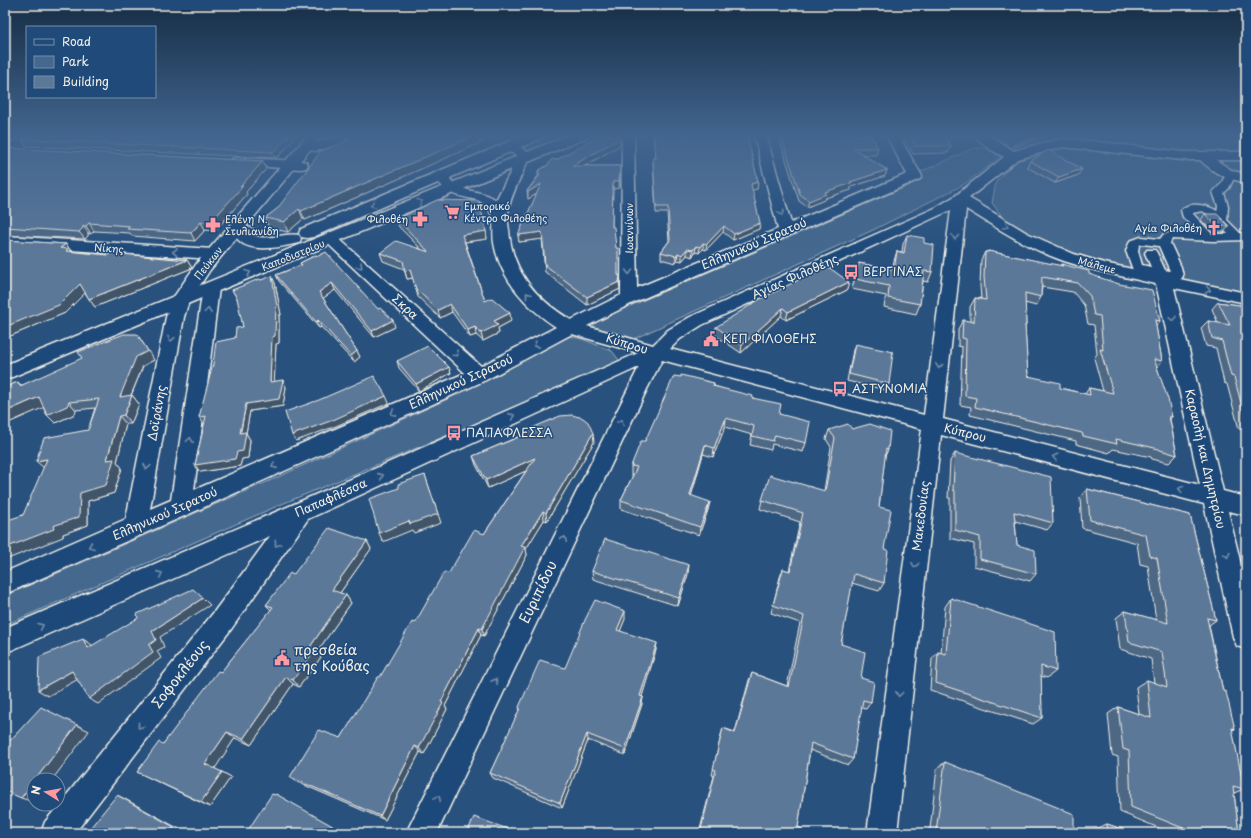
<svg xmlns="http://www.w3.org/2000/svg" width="1251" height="838" viewBox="0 0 1251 838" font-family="'Playpen Sans',sans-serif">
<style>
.green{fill:#45688e;stroke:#9cacbb}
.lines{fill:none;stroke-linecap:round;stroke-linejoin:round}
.stream{stroke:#a4b2be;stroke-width:4}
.pedestrian-casing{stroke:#f4f1e8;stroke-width:3}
.minor-casing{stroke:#f4f1e8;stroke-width:3}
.tertiary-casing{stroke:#f4f1e8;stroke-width:3}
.secondary-casing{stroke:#f4f1e8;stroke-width:3}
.pedestrian{fill:#1f4a7a;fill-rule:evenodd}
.minor{fill:#1f4a7a;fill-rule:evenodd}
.tertiary{fill:#1f4a7a;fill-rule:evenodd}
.secondary{fill:#1f4a7a;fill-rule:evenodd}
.wall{fill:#4e6784;stroke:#f4f1e8;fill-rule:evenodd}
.shaded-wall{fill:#40546b;stroke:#f4f1e8}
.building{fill:#5b7899;stroke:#f4f1e8;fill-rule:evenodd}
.oneway{stroke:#748da6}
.labels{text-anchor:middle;stroke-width:3;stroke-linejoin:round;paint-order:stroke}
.far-poi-label{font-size:10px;fill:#f4f1e8;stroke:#1f4a7a;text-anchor:start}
.far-street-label{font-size:10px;fill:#f4f1e8;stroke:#1f4a7a}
.street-label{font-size:12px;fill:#f4f1e8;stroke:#1f4a7a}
.poi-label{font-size:12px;fill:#f4f1e8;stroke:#1f4a7a;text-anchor:start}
.near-street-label{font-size:14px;fill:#f4f1e8;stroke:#1f4a7a}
.near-poi-label{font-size:14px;fill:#f4f1e8;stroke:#1f4a7a;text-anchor:start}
</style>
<rect width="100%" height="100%" fill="#28517e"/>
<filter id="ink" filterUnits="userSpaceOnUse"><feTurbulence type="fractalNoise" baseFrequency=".025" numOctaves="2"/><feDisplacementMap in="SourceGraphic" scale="8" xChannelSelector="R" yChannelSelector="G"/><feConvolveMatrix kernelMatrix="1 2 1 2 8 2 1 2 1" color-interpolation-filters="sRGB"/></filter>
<g filter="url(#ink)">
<!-- green -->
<path class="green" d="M550 135H570L528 151 521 149Z
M992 135H1246V295L1111 267 1053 249 1009 226 992 203 996 182 1016 161 1006 143Z
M974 148H987L1001 156 966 183 953 190 873 230 629 341 594 330 593 326 600 319 908 186 919 179 920 172Z
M570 336 582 339 612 351 619 360 612 367 282 504 5 625V596L276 478 467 390 560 340Z"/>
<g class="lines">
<!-- stream -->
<path class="stream" d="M1014 146 1046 135"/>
<!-- pedestrian casing -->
<g class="pedestrian-casing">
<path id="pedestrian" d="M1230 173 1235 176 1229 188 1224 193 1228 206 1227 220 1241 234H1246V240L1213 241 1172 239 1170 243 1181 267 1183 276 1181 279 1177 280 1169 278 1170 281 1168 284H1160L1155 276 1133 270 1126 251 1130 241 1141 237 1160 239 1164 234 1175 232 1198 233 1183 217 1181 210C1189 201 1208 205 1217 211L1218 206 1213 192 1221 184 1226 174ZM1202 211 1208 214 1228 234H1212L1193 214V213ZM1142 244 1159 246 1170 271 1165 270 1157 253 1155 250H1147L1145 253 1151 267 1142 265 1138 251 1139 245Z"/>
</g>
<!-- minor casing -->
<g class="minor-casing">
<path id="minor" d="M5 135H18L17 138 5 143Z
M343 135H362L361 138 316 151 301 149 299 146 301 143H315Z
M622 135H634L637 288 778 229 754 135H766L791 223 907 174 886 135H898L922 176 920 179 635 302 587 326 653 345 668 330 690 317 935 208 955 196 1004 157 988 148 974 135H988L1014 151C1033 146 1053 139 1073 139L1183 152H1246V160H1216L1233 171 1246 174V182C1227 180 1214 173 1200 160H1183L1063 147 1018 159 969 198 1027 233 1074 254 1104 263 1246 293V303L1174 288 1223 491 1246 497V515L1228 511 1246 585V649L1237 646 1233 637 1204 504 941 435 897 833H867L922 429 662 360 647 389 437 833H406L639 367 308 519 232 628 75 833H41L45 822 214 612 270 536 5 653V628L292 505 638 353 572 334 486 380 189 514 5 594V572L126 519 166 317 174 297 180 296 186 297 189 301 184 317 150 509 171 500 203 288 205 284 211 283 217 284 219 288 194 490 465 373 326 242 323 239 326 236 331 234 336 236 481 366 556 327C527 308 500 279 494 243 492 231 496 218 488 208 475 192 453 204 436 179L442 170 447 169 452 170 454 173 450 179C461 194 483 189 496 200L510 173 516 155 512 153 501 151 499 148 501 145C512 143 523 146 530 155 523 174 511 193 508 212 507 218 508 225 509 230 512 272 536 299 571 320L621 295ZM966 209C997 228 1029 249 1064 261 1094 271 1125 277 1156 284L1200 485 943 419ZM951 210 924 415 670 349 680 339 702 325Z
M237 158 301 161 306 162 308 165 306 168 301 169 232 165 230 162 232 159Z
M5 236 213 249 219 251 221 254 219 257 213 259 5 246Z"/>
</g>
<!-- tertiary casing -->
<g class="tertiary-casing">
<path id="tertiary" d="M308 135H322L210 270 187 305 180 307 173 305 171 301 197 263Z"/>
</g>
<!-- secondary casing -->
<g class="secondary-casing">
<path id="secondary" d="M525 135H544L542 138 313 237 307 238 301 237 299 233 301 229Z
M569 135H588L586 138 5 380V365Z
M246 227 252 228 254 232 253 235C267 242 284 232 299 235L301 239 299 243C281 247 248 255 236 237L240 228Z"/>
</g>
<!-- pedestrian -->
<use href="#pedestrian" class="pedestrian"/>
<!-- minor -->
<use href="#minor" class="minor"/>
<!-- tertiary -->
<use href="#tertiary" class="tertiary"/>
<!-- secondary -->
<use href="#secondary" class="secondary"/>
</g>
<!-- wall -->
<path class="wall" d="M297 135 279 156 275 158 26 146 22 139Z
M498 135 305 220 303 219 288 232 269 228 265 218 277 209 346 141 344 137Z
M620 135V145L585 166H620L619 188 613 189 612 227 618 275 620 276V289L587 305 545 272 542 239 519 242 518 235 537 194 528 199V198L527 191 538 176V171L556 160Z
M653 135H747L758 182 757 189 752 190 760 223 759 229 733 240 723 232 706 250 703 249 699 253 695 252 692 257 687 255 682 261 677 260 675 263 661 259V252L669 241 667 213H656L653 164V158H655Z
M778 135H871L878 148 876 155H863L887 170 885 176 851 187V190L825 198 824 200 807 207 799 201Z
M902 135H944L951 146 948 153 913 154Z
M5 149 263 161 266 169 246 192 247 194 215 231 205 230 195 241 132 236 130 233 94 231 91 234 88 233V236L85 239 5 235Z
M1030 161 1078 175 1055 183 1027 167Z
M1205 214 1229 226 1224 232H1213L1201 220Z
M397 219 486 231 487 239 465 242 485 301 511 321 498 328 499 333 483 341 476 335 470 337 452 312 440 318 418 297 413 278 407 279 404 269 383 261 380 253 421 249 399 227Z
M907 235 924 243 932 272 928 282 923 281 920 304 916 314 884 307 886 296 852 289 856 273 859 263 892 270 894 261 897 251 902 252 903 244Z
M5 240 66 244 71 251 108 255 187 260 192 268 95 307 85 293 65 313 8 337H5Z
M988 251 1060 266 1061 264 1089 274 1160 321 1156 326 1162 361 1157 367 1172 417 1170 419 1177 455 1169 463 1152 459 1151 457 1113 449 1109 453 1076 444V441L970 415 971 407 960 405 962 347 958 346V329L963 320 970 322V307L975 298 981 299 980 286 981 260 985 252H987ZM1042 287 1073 292 1084 305 1088 324 1094 325 1097 354 1094 358 1103 391 1089 388 1085 394 1060 388 1028 376 1025 327 1026 325 1025 303 1036 306 1041 297Z
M316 255 395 327 374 337 335 290 323 298 357 351 360 357 354 362 321 327 319 328 279 281 276 275 301 265 300 263Z
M261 280 275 283 281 315H279V343L276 344 274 381 286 387 283 406 250 411 246 433 250 440 248 458 242 459 240 466 200 472 195 465 204 424 199 417 235 338 243 327 238 300 232 290Z
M847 290 786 320 781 316 741 353 715 335 716 327Z
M1218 302 1246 306V431L1239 429 1227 384 1224 383 1216 348 1206 346 1201 328 1208 321 1218 323 1212 309Z
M855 344 889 384 886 390 847 381 853 350Z
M154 360 143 366 131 396 132 395 139 404 131 424H126L117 462 122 468 114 493 88 501V525L63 534V537L23 515 88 430 95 408 76 410 75 414 55 423 47 415 43 407 6 424 5 423V387L18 382 21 385Z
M397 361 449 367 451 373 419 391 399 368Z
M681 377 714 383V386L753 398 779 414 806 443 803 452 772 444 771 450 750 445 752 435 725 427 713 457 703 454 691 496 708 510 699 535 621 509V500L633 475H631V466Z
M852 429 888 450 885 456 879 507 884 549V583L879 591 852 583 841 644 861 678 871 702 866 709 861 708 853 759 848 765 810 750 798 827 801 833H699L714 776 712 775 721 735 723 728 735 732 749 680 752 673 787 686 800 623 771 613 780 577 783 569 789 571 800 522 760 509 762 500 824 491 831 447 826 439 829 430Z
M525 431 594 442 547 521 544 520 526 549 527 555 484 636 481 635 445 706 447 709 424 754 420 752 385 820 297 782 290 777 341 738 415 623 449 573 484 534 526 471 488 488 476 465 473 456 525 434Z
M955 453 1053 523 1047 530 1015 521 1017 545 1036 574 1030 581 974 566V544L950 538V498H948L950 461Z
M1087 489 1190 515 1216 620 1209 625 1223 691 1235 729 1232 730 1244 789 1234 793 1239 833H1171L1120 812 1118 757 1112 755 1108 714 1118 707 1139 714 1136 687 1147 680 1154 683 1151 659 1120 649 1116 618 1125 611 1156 620 1148 566 1140 564 1137 543 1082 528 1080 497Z
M367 541 371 549 340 593 346 595 351 603 317 652 321 657 299 687 293 684 251 745 235 738 214 769 222 772 231 777 210 807 137 772 163 744 271 610 266 605 293 575Z
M592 571 688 574 678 606 593 579Z
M951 598 1056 671 1047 678 1041 676 1042 718 1033 724 930 690 932 659 938 652 941 653 945 607Z
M625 619 620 631 656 650 642 696 643 697 642 704 625 755 588 740 562 808 493 778 490 773 520 709 519 707Z
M945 762 1074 833H924L930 829 937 768Z
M1107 824 1134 833H1092V830Z"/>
<!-- shaded-wall -->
<path class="shaded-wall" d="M289 135H297L279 156 275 158 272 152Z
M476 135H498L305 220 301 211Z
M620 138V145L573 173 572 166Z
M263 161 266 169 246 192 247 194 215 231 210 223 240 187Z
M620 166 619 188 613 189V182Z
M1082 169 1078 175 1055 183 1059 177Z
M887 170 885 176 851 187V190L825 198 824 200 807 207 809 201 825 192 850 182Z
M758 182 757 189 750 191 751 184Z
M541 184 542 191 528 199V192Z
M299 209 303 219 288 232 284 222Z
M201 222 205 230 195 241 191 233Z
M89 223 94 231 91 234 86 226Z
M760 223 759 229 733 240 734 234Z
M83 226 88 233V236L85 239 79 232Z
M724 226 723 232 706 250 707 244Z
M486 231 487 239 464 242 462 235Z
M542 232 543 239 519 242 518 235Z
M703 243V249L699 253 700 247Z
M66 244 71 252 70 253 60 248Z
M696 246 695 252 692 257 693 250Z
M687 249V255L682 261V255Z
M678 253 677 260 675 263 676 256Z
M187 260 192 268 95 307 89 299Z
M410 270 413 278 407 279 405 271Z
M272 276 275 283 281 315H279V343L276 344 274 389 270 382Z
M619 282 620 289 587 305V297Z
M849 282 847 290 786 320 788 312Z
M332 283 335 290 322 299 319 292Z
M80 284 86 292 65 313 8 337 5 333V327Z
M450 304 452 312 440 318 438 310Z
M783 308 781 316 741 353 742 345Z
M510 313 511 321 498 328 499 333 483 341 481 333 494 321Z
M318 320 321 327 319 328 316 322Z
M393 320 395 327 374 337 372 331Z
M475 327 476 335 470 337 468 330Z
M137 334 154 360 143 366 127 405 120 397Z
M357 351 360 357 354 362 351 356Z
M449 367 451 373 419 391 416 384Z
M283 380 286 387 283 406 250 411 246 433 250 440 248 458 242 459 240 466 200 472 195 465 237 452 246 404Z
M132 395 139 404 131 424 124 415Z
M386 396 389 403 336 426 296 441 292 435Z
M39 397 47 406 6 424 5 423V412Z
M69 402 76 410 75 414 55 423 47 415Z
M119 416 126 424 117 462 122 468 114 493 88 501V525L63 534V537L5 560V548L53 526 107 460Z
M726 418 725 427 713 457 714 448Z
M593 433 594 442 547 521 546 513Z
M705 445 703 454 689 504 690 495Z
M535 458 537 466 488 488 486 480Z
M47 459 45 469 36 461Z
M425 475 441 523 414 533 412 530 383 542 379 533Z
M710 502 708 510 699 535 700 527Z
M543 511 544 520 526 549 527 555 484 636 482 629 521 546Z
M367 541 371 549 337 597 332 590Z
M689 565 688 574 678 606 679 598Z
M346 595 351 603 317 652 321 657 299 687 293 680 310 647Z
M203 598 210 605 160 637 164 647 157 651 161 658 98 704 89 699 149 645 152 631Z
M625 611V619L617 638V630Z
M479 628 481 635 445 706 447 709 424 754 419 748 441 702Z
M83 639 92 645 88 648Z
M657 643 656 650 640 703V696Z
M72 671 82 677 48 696 38 690Z
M286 677 293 684 251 745 243 739Z
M643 697 642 704 625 755V749Z
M77 725 89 731 52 780H35Z
M227 732 235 738 214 770 205 764Z
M587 734 588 740 562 808 560 803Z
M415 746 420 752 385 820 380 816Z
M222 772 231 777 210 807 201 802Z
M34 781V802L21 798Z
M117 795 125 799 181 830 179 833H170Z
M336 828 344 833H332Z
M5 830 12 833H5Z"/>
<!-- building -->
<path class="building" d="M28 135H289L276 150 272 152 22 139Z
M348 135H476L301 211 299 209 284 222 265 218 277 209 321 151 349 140 344 137Z
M600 135H620V138L572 166H620L619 181 613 182 612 227H614L616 248H618V275L620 276 619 282 587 297 545 265 542 232 518 235 541 184 528 192 527 191 540 175 538 171 548 165 552 159 556 160Z
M654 135H747L758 182 751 184 760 223 734 234 724 226 707 244 703 243 700 247 696 246 693 250 687 249 682 255 678 253 676 256 661 252 670 240 668 207H656L653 158H656Z
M781 135H871L878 148H853L887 170 850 182 852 183 825 192 826 194 809 201 800 194Z
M909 135H944L951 146H915Z
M6 148 263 161 240 187 243 186 210 223 201 222 191 233 127 229 130 226 89 223 86 226H83V228L79 232 5 227V149Z
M1048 150 1082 169 1059 177 1030 161Z
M437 200 479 201 486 231 462 235 485 301 492 298 510 313 494 321 498 325 481 333 475 327 468 330 450 304 438 310 416 289 410 270 405 271 403 261 380 253 396 241 429 252 397 219Z
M1205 214H1217L1229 226H1217Z
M907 235 924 238V243L934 245 932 272 924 271 920 304 888 298 889 286 855 279 859 263 894 270 897 251 904 253Z
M5 240 66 244 60 248 68 249 66 251 108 255 111 253 187 260 89 299 80 284 59 305 5 327Z
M988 251 1063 266 1061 264 1089 271V274L1119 284 1152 290 1160 321 1155 320 1162 361 1154 359 1168 399 1172 417 1169 416 1177 455 1160 450 1159 449 1116 439 1117 444 1083 436 1082 433 975 407 976 398 965 396 966 339 962 338 963 320 974 322 975 298 986 300 984 277 985 252H988ZM1042 277 1078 283 1090 296 1094 315 1100 316 1103 350 1100 349 1113 393 1089 388 1090 395 1060 388V383L1028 376 1025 325H1026L1025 293 1041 297Z
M326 252 378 309 380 308 393 320 372 331 332 283 319 292 357 351 351 356 318 320 316 322 276 275 302 265 300 263 316 255 318 256Z
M827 266 849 282 788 312 783 308 742 345 716 327 760 299Z
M272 276 277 307 276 308 275 336 272 337 270 382 283 380 279 399 246 404 240 433 246 432 243 451 237 452 235 459 195 465 206 416 199 417 213 364 216 342 235 338 236 328 243 327 237 298 232 290 259 279 261 280Z
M1218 302 1246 306V421L1234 377 1231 376 1222 341 1212 338 1208 321 1230 325Z
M124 334H137L148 351 136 357 120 397 132 395 124 415 119 416 107 460 114 459 106 485 80 493 79 517 53 526 54 529 5 548V521L23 515 47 459 36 461 44 438 88 430 99 399 69 402 67 406 47 415 39 397 5 412V387L18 382 20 386 82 358 78 352Z
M855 344 893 352 889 384 849 374Z
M428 346 449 367 416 384 397 361Z
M681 375 714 383 713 386 753 396 752 398 781 404 779 414 810 422 806 443 775 435 773 441 752 436 754 426 726 418 714 448 705 445 690 495 710 502 700 527 621 500 637 467 631 466 641 441H645L674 376 681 377Z
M374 376 386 396 333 420 292 435 285 412 319 400Z
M572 415 583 418 588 422 593 433 546 513 543 511 521 546 525 547 482 629 479 628 441 702 443 703 419 748 415 746 380 816 290 777 319 730 341 738 378 677H380L412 622 415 623 444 572 449 573 474 530 484 534 535 458 486 480 473 456 526 434 525 431 560 416Z
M848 424 852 429 870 424 890 431 888 450 886 449 879 507 891 510 884 549 888 550 884 583 854 574 841 644 865 652 861 678 874 682 871 702 863 700 853 759 811 743 798 827 802 829 801 833H700L716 770 713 769 723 728 735 733 752 673 789 687 804 616 773 605 783 569 790 571 803 513 762 500 770 475 825 491 835 438 829 430Z
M955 453 1051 477 1053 523 1014 512 1017 545 1035 550 1036 574 980 559V537L955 530V491L953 490Z
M425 475 438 514 410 524 409 521 379 533 369 499 399 488 398 484Z
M1087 489 1190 515 1216 620 1207 618 1223 691 1226 692 1235 729 1232 728 1244 789 1233 786 1239 833H1195L1131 807 1129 751 1123 749 1118 707 1151 718 1147 680 1167 687 1162 652 1129 642 1125 611 1168 623 1157 558 1150 556 1146 535 1090 520Z
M329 528 367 541 332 590 346 595 310 647 315 650 293 680 286 677 243 739 227 732 205 764 222 772 201 802 137 772 159 742 163 744 218 671 221 672 273 607 266 605 290 573 293 575Z
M605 539 689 565 679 598 592 571Z
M193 589 203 598 152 631 156 640 149 645 153 652 89 699 72 671 38 690 39 657 83 639 88 648 138 618 137 614Z
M951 598 1055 632 1056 671 1041 666 1042 718 936 683 938 652 946 654Z
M595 600 625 611 617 630 657 643 640 696 643 697 625 749 587 734 560 803 490 773 520 708 519 707 540 660 565 668 585 620Z
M41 707 77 725 35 780H34V781L21 798 5 791V746Z
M945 762 1074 814V833H929V829L936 832Z
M272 794 275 795 276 794 336 828 332 833H246Z
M117 795 174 827 170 833H86Z
M474 817 519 833H467Z
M1107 824 1134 833H1108Z
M608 829 619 833H607Z"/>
<!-- one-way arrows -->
<defs><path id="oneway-chevron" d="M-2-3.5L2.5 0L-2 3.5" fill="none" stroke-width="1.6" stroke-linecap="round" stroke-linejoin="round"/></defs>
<g class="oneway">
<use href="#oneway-chevron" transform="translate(420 202) rotate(-23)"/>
<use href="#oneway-chevron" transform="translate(373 205) rotate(157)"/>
<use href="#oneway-chevron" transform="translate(781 213) rotate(75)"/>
<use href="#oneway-chevron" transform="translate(1006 226) rotate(31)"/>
<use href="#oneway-chevron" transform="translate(955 237) rotate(97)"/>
<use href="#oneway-chevron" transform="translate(175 252) rotate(-176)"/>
<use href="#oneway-chevron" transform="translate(360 266) rotate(43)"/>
<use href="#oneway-chevron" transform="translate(629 272) rotate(90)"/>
<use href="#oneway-chevron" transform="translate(248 273) rotate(-23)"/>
<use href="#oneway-chevron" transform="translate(1208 290) rotate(12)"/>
<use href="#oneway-chevron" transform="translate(528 295) rotate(-128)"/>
<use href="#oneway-chevron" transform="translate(208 311) rotate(-82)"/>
<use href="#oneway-chevron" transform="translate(1173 319) rotate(77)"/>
<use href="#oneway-chevron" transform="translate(171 339) rotate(100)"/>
<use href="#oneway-chevron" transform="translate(536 345) rotate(152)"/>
<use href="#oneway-chevron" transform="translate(456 354) rotate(43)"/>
<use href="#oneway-chevron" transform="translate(939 366) rotate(97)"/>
<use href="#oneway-chevron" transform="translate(393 413) rotate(156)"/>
<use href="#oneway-chevron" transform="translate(512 416) rotate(-24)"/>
<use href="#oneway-chevron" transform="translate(621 422) rotate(-64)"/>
<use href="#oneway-chevron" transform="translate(190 440) rotate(-82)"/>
<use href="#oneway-chevron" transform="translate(1055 457) rotate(-166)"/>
<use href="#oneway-chevron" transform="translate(274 466) rotate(156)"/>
<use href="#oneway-chevron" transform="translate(147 467) rotate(100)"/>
<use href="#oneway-chevron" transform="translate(381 476) rotate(-24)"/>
<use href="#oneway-chevron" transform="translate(1181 489) rotate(-166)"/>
<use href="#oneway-chevron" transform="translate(564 539) rotate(-64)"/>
<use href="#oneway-chevron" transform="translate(277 544) rotate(126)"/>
<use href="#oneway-chevron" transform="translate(91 546) rotate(157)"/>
<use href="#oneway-chevron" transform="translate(1227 555) rotate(77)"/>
<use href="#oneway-chevron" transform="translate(915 565) rotate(97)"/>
<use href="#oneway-chevron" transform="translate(160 574) rotate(-24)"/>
<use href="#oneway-chevron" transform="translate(41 626) rotate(-24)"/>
<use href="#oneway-chevron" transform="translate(495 681) rotate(-64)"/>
<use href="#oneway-chevron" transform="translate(899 694) rotate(97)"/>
<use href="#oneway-chevron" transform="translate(140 726) rotate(128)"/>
<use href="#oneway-chevron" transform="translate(438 798) rotate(-64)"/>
</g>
</g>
<!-- sky -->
<linearGradient id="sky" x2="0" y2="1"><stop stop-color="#162d45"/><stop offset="0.54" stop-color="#42658f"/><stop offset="1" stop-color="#42658f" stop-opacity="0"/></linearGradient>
<rect width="1251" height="252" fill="url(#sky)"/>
<!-- icons -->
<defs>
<g id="supermarket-bare" transform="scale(1.2)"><path d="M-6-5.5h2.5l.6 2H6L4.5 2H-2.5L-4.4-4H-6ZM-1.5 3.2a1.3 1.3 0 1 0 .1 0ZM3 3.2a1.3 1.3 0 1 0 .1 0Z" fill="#ff9aa2" stroke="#1f4a7a" stroke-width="2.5" paint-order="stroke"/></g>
<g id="pharmacy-bare" transform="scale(1.2)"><path d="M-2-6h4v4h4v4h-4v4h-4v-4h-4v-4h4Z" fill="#ff9aa2" stroke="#1f4a7a" stroke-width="2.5" paint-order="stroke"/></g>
<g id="church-bare" transform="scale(1.2)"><path d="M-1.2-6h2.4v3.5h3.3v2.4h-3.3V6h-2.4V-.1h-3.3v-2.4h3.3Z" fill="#ff9aa2" stroke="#1f4a7a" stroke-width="2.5" paint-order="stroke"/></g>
<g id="bus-bare" transform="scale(1.2)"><path d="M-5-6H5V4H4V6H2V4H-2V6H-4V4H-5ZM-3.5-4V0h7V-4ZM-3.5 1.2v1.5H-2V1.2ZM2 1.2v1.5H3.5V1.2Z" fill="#ff9aa2" stroke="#1f4a7a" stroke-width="2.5" paint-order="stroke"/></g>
<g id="civic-bare" transform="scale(1.2)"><path d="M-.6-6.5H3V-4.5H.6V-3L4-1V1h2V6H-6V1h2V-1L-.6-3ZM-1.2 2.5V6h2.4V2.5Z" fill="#ff9aa2" stroke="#1f4a7a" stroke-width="2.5" paint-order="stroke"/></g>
</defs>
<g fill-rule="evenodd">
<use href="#supermarket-bare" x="452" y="212"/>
<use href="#pharmacy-bare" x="420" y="219"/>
<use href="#pharmacy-bare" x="213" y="225"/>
<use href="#church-bare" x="1214" y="228"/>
<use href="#bus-bare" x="851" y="272"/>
<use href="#civic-bare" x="711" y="339"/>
<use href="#bus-bare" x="840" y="389"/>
<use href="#bus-bare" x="454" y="433"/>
<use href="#civic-bare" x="282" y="658"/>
</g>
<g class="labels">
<!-- far-poi labels -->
<g class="far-poi-label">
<text x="464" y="210">Εμπορικό<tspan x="464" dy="12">Κέντρο Φιλοθέης</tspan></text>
<text x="225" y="223">Ελένη Ν.<tspan x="225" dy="12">Στυλιανίδη</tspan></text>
<text x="408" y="223" text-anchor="end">Φιλοθέη</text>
<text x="1202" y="232" text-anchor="end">Αγία Φιλοθέη</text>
</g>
<!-- far-street labels -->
<g class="far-street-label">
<text transform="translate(629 228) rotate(-90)" y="4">Ιωαννίνων</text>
<text transform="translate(109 248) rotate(4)" y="4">Νίκης</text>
<text transform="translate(293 255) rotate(-22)" y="4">Καποδιστρίου</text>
<text transform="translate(208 263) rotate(-52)" y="4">Πεύκων</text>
<text transform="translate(1097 265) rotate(15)" y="4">Μάλεμε</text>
</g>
<!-- street labels -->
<g class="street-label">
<text transform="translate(754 244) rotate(-23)" y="4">Ελληνικού Στρατού</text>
<text transform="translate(795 277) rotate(-24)" y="4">Αγίας Φιλοθέης</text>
<text transform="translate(405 307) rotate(43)" y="4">Σκρα</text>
<text transform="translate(627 344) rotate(17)" y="4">Κύπρου</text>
<text transform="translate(461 382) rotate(-25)" y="4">Ελληνικού Στρατού</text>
<text transform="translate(157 413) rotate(-80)" y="4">Δοϊράνης</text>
<text transform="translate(965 433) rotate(14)" y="4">Κύπρου</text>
<text transform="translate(1205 459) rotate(77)" y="4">Καραολή και Δημητρίου</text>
<text transform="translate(331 498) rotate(-24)" y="4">Παπαφλέσσα</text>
<text transform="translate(165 514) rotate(-24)" y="4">Ελληνικού Στρατού</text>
<text transform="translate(921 516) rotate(-83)" y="4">Μακεδονίας</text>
</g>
<!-- poi labels -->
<g class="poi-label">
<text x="863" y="276">ΒΕΡΓΙΝΑΣ</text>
<text x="723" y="343">ΚΕΠ ΦΙΛΟΘΕΗΣ</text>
<text x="852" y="393">ΑΣΤΥΝΟΜΙΑ</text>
<text x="466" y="437">ΠΑΠΑΦΛΕΣΣΑ</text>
</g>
<!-- near-street labels -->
<g class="near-street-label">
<text transform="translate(538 592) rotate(-64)" y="5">Ευριπίδου</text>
<text transform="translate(180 674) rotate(-52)" y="5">Σοφοκλέους</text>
</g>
<!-- near-poi labels -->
<g class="near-poi-label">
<text x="294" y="655">πρεσβεία<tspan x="294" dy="16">της Κούβας</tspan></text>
</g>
</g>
<!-- margin -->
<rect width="1251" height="838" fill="none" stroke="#1f4a7a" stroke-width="20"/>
<rect x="10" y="10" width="1231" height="818" fill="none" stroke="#f4f1e8" stroke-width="1.5" filter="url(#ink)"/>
<!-- legend -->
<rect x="26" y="26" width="130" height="72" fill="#1f4a7a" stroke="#748da6"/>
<rect x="34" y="39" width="20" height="6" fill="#1f4a7a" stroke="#748da6"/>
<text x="62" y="46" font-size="12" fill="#f4f1e8">Road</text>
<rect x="34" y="56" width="20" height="12" fill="#45688e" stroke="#748da6"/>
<text x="62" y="66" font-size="12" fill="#f4f1e8">Park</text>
<rect x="34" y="76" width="20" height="12" fill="#5b7899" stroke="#748da6"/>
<text x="62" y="86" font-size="12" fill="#f4f1e8">Building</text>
<!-- north arrow -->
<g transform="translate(46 792) rotate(281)"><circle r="19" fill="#1f4a7a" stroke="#748da6"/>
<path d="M0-3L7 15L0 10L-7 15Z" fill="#ff9aa2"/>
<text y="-6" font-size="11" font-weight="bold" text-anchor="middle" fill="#f4f1e8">N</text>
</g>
</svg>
